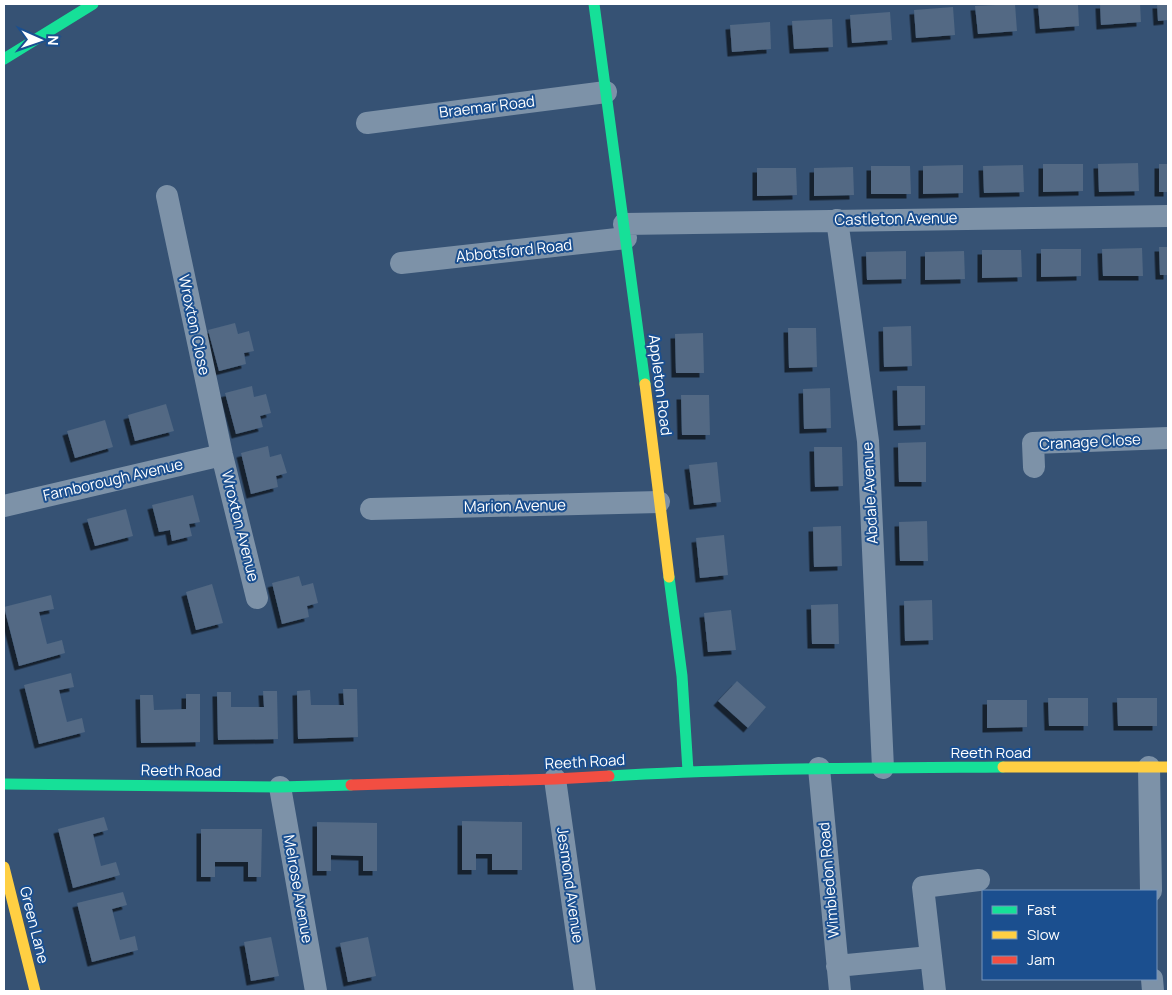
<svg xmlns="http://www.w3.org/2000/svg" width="1172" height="995" viewBox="0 0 1172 995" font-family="Manrope,sans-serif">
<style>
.building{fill:#526984;filter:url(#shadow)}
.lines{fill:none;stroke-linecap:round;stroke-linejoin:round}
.street{stroke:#7d92a8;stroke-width:22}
.fast{stroke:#16e098;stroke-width:11}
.slow{stroke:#ffcf43;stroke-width:11}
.jam{stroke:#f24e42;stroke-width:11}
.labels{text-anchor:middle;stroke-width:4;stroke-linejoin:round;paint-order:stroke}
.street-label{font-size:15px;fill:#fff;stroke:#1b4f8f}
</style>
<defs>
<filter id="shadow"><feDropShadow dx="-4.5" dy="4.5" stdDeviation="0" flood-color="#0009"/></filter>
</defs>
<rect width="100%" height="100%" fill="#365274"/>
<!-- building -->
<path class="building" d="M1015 4 1017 31 978 34 975 6Z
M1038 4H1078L1079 26 1040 29Z
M1100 4H1140L1141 22 1101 25Z
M1157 4H1168V20L1158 21Z
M953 7 955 35 916 38 914 10Z
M890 12 892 40 852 43 850 15Z
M832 19 833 47 794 49 792 21Z
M770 22 771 49 732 52 730 25Z
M1138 163 1139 191 1099 192 1098 164Z
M1043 164H1083V191L1043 192Z
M1159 164H1168V192H1159Z
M963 165V193L923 194V166Z
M1023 165 1024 192 984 193 983 166Z
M871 166H910L911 194H871Z
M853 167 854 195 814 196V168Z
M757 168H796L797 195 757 196Z
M1159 247H1168V275H1160Z
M1142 248 1143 276H1103L1102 249Z
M1041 249H1081V276L1041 277Z
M982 250H1021L1022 277 982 278Z
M906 251V279L867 280 866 252Z
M964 251 965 279 925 280V252Z
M235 323 238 334 249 331 254 351 244 353 246 364 219 371 208 330Z
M911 326 912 366 884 367 883 327Z
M788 328H816L817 367 789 368Z
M703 333 704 373H676L675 334Z
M252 386 254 397 266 394 271 413 260 416 263 427 236 434 225 393Z
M897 386H925V425L898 426Z
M830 388 831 428 804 429 803 389Z
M681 395H709L710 435H682Z
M166 404 174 431 135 441 128 415Z
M105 420 113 447 75 458 67 431Z
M926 442V482H899L898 443Z
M268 446 270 457 281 454 287 473 276 476 278 487 251 494 241 453Z
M814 447H842L843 486 815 487Z
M717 462 721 502 694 505 689 465Z
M193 495 200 522 189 524 192 536 172 541 170 530 159 532 152 505Z
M126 509 133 536 95 546 87 519Z
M927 521 928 561H900L899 522Z
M841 526 842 566 814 567 813 527Z
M724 535 728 575 700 578 696 538Z
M299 576 302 586 313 583 318 603 307 606 309 617 282 624 272 583Z
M212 584 223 623 196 630 186 592Z
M51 595 54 609 39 612 47 644 62 640 65 653 19 666 4 607Z
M932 600 933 640 905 641 904 601Z
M838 604 839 644H812L811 605Z
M731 610 736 650 708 652 704 613Z
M71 673 74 687 59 690 67 722 82 718 85 732 39 744 24 685Z
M737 681 766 707 748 728 718 701Z
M343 689H357L358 737 298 739 297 691 310 690 311 705H344Z
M263 691H277L278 739 218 740 217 692H231V707H264Z
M186 694H200V742L141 743 140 695H153L154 710 186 709Z
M1048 698H1088V726H1049Z
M1117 698H1157V726H1118Z
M987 700H1027V727L987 728Z
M104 817 108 830 93 834 101 866 116 862 120 875 73 888 58 829Z
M462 821 522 822V870H492V854H476V870H462Z
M317 822 377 823V871H363V856L331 855V871H317Z
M201 829H262L261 877H248V862H215V877H201Z
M123 892 127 905 112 909 120 940 135 936 138 950 92 962 77 903Z
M271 937 279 976 251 981 244 942Z
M368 937 376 976 348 982 340 943Z"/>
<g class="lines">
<!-- street -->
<path class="street" d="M367 123 606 92
M167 196 222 455 257 598
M837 220 868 441 883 768
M624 224 1168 216
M401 263 626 238
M1034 467 1033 443 1168 438
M4 506 222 455
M371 509 659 502
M1149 767 1151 891
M819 768 840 991
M555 779 585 991
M280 787 316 991
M837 966 930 957
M1152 979 1153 991
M935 991 923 887 979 880"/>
<!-- fast -->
<path class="fast" d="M594 4 645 384
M4 59 93 4
M669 577 682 676 688 771
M609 776C741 768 872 768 1003 767
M4 784 280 787 351 785"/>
<!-- slow -->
<path class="slow" d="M645 384 669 577
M1003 767H1168
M4 867 35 991"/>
<!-- jam -->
<path class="jam" d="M351 785 555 779 609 776"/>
</g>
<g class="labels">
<!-- street labels -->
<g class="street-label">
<text transform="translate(487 107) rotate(-7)" y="5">Braemar Road</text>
<text transform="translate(896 219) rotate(-1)" y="5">Castleton Avenue</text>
<text transform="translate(514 251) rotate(-6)" y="5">Abbotsford Road</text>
<text transform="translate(194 325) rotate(78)" y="5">Wroxton Close</text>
<text transform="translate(660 385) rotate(83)" y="5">Appleton Road</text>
<text transform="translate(1090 442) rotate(-3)" y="5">Cranage Close</text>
<text transform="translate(113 480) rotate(-13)" y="5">Farnborough Avenue</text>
<text transform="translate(870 493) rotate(-93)" y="5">Abdale Avenue</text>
<text transform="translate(515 506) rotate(-1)" y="5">Marion Avenue</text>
<text transform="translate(240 526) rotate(76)" y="5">Wroxton Avenue</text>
<text x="991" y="758">Reeth Road</text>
<text transform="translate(585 762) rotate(-3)" y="5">Reeth Road</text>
<text transform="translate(181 771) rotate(1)" y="5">Reeth Road</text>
<text transform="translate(829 880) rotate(-95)" y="5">Wimbledon Road</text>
<text transform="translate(570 885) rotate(82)" y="5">Jesmond Avenue</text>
<text transform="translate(298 889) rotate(80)" y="5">Melrose Avenue</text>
<text transform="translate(34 925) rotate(76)" y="5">Green Lane</text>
</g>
</g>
<!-- border -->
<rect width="1172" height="995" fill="none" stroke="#ffffff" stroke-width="10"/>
<!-- legend -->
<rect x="982" y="890" width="175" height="90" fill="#1b4f8f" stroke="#7695bc"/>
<rect x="992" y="906" width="25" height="8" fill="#16e098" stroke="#7695bc"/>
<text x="1027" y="915" font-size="15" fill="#ffffff">Fast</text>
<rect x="992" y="931" width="25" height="8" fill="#ffcf43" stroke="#7695bc"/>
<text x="1027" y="940" font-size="15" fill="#ffffff">Slow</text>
<rect x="992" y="956" width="25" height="8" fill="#f24e42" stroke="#7695bc"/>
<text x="1027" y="965" font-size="15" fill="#ffffff">Jam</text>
<!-- north arrow -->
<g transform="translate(40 40) rotate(92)" stroke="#1b4f8f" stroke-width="4" paint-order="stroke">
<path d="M0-4L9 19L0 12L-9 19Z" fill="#ffffff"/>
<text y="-8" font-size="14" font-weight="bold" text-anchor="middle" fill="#ffffff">N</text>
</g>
</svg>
